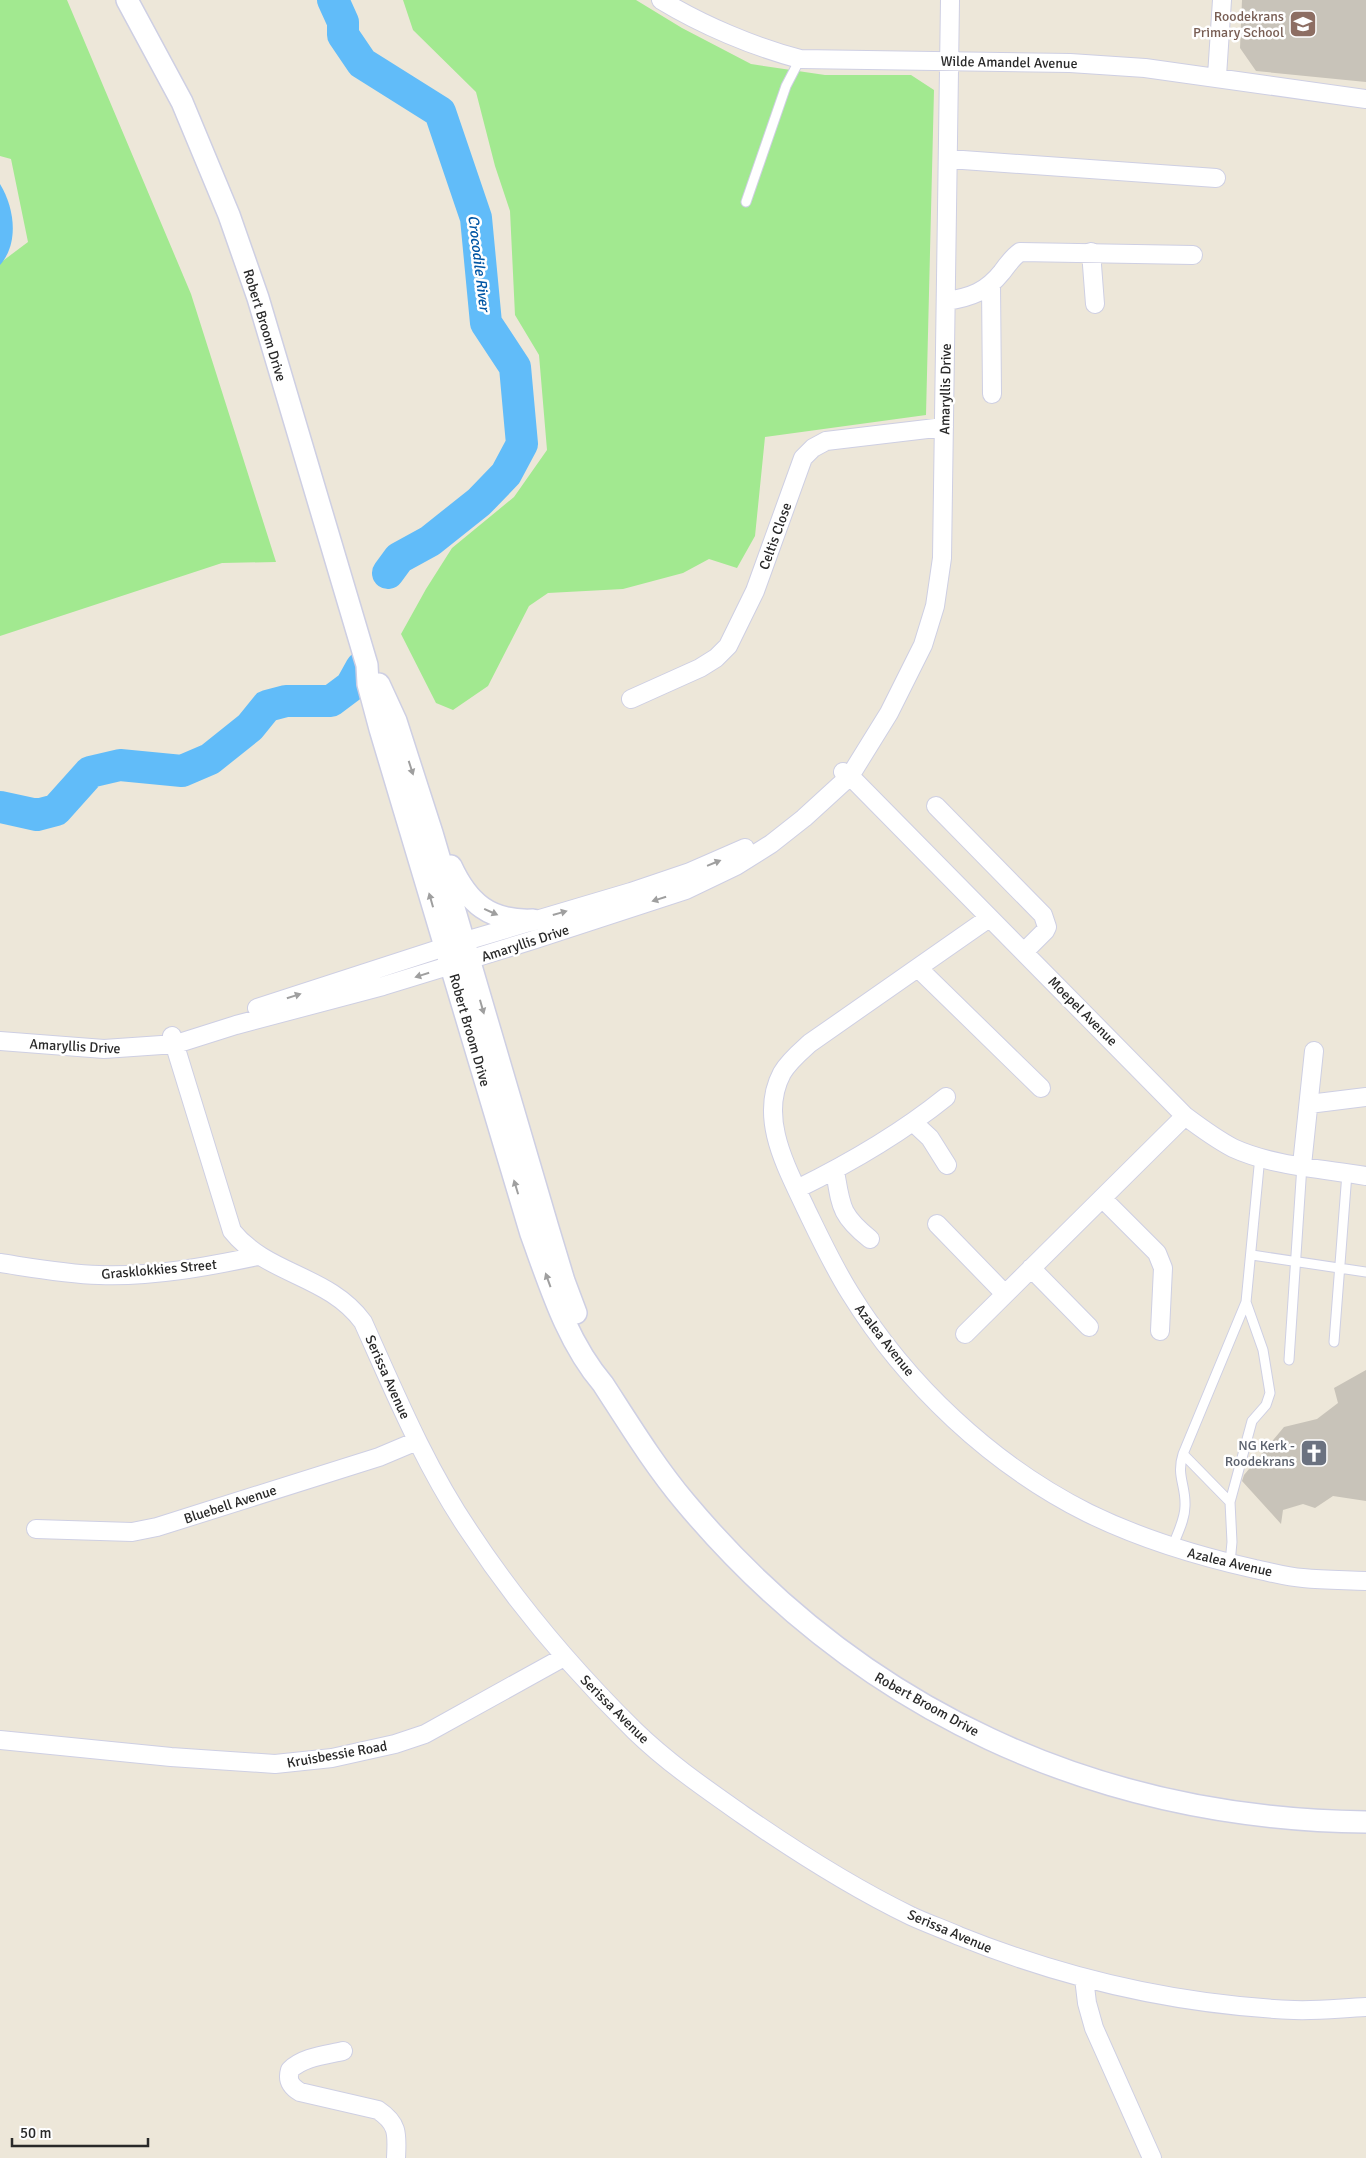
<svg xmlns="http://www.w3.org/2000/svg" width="1366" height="2158" viewBox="0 0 1366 2158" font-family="Signika,sans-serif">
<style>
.green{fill:#a2e990}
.water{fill:#61bcf9}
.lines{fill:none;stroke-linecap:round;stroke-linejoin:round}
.river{stroke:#61bcf9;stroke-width:32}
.building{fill:#c8c3b9}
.service-casing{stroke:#cecfe3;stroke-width:11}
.minor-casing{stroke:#cecfe3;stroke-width:20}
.tertiary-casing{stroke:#cecfe3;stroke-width:24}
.service{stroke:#fff;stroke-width:9}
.minor{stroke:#fff;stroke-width:18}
.tertiary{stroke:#fff;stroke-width:21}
.oneway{fill:#9f9f9f}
.labels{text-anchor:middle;stroke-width:5;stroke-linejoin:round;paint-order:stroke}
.education-label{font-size:14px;fill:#785e54;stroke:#fff;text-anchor:end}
.street-label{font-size:14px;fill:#292929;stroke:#fff}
.worship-label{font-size:14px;fill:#5b616d;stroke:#fff;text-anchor:end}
.water-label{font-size:15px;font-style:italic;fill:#0156a4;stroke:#fff}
</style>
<rect width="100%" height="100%" fill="#ede7d9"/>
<!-- green -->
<path class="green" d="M0 0H67L191 294 276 562 222 563 0 636V263L28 242 11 159 0 156Z
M403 0H636L682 28 751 64 825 75H911L934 90 926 415 765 437 755 536 737 568 709 559 683 573 623 589 548 593 529 606 488 686 453 710 436 703 401 634 426 589 452 548 514 497 547 450 539 355 515 315 510 211 495 166 476 92 413 30Z"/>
<!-- water -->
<path class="water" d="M0 184C15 209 19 243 0 265Z"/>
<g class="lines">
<!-- river -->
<path class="river" d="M333 0 343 22V35L362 63 440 112 476 218 486 323 515 367 522 444 506 474 479 502 430 541 399 558 388 573
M0 807 37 815 56 810 90 772 120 765 182 771 210 759 250 727 267 706 286 701H331L351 686 361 668"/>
</g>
<!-- building -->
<path class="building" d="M1242 0H1366V82L1256 71 1240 48Z
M1366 1370V1501L1333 1496 1315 1508 1303 1504 1283 1510 1281 1524 1242 1481 1244 1475 1284 1427 1317 1419 1338 1403 1334 1388Z"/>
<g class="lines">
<!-- service casing -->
<g class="service-casing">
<path id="service" d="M746 202 786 86 800 59
M1252 1255 1366 1272
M1334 1342 1347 1173
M1289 1360 1302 1165
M1183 1454 1230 1502
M1172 1548C1177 1534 1185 1520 1185 1506 1186 1485 1176 1476 1183 1454L1246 1302 1260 1156
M1230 1563 1232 1542 1230 1502 1252 1421 1266 1405 1270 1393 1263 1350 1246 1302"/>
</g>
<!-- minor casing -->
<g class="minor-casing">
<path id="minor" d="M661 0C702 25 754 47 800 59L1070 63 1145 68 1366 99
M1217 76 1222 0
M949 159 1216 178
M1091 252 1095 304
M991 285 992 394
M947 301C971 297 986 292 1002 272 1007 265 1013 257 1020 252L1193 255
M631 699 700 668 716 658 728 646 755 591 803 458 813 448 826 441 944 427
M843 772 850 776 1185 1116C1201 1128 1216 1139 1233 1148 1272 1166 1324 1169 1366 1176
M936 806 1043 915 1047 927 1045 931 1024 952
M989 918 810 1043C800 1052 789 1061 782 1073 758 1118 787 1168 806 1209 820 1238 833 1266 850 1293 906 1384 992 1465 1088 1513 1141 1539 1197 1556 1255 1569 1270 1572 1287 1577 1303 1578 1324 1580 1345 1580 1366 1581
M918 968 1041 1088
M257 1008 445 947 631 892 690 872 745 848
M172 1036 232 1231C267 1275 329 1275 363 1322 395 1393 425 1466 469 1531 517 1604 573 1670 635 1731 668 1763 706 1789 743 1815 795 1851 853 1888 911 1916 926 1923 943 1929 959 1936 1066 1979 1179 2005 1294 2010 1318 2011 1342 2008 1366 2007
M0 1041 104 1049 176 1044 236 1025 383 986 533 940 686 890 736 866 771 844 804 818 850 776 889 713 923 645 935 606 942 558 950 0
M1309 1104 1366 1097
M914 1123 930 1138 947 1165
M1302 1165 1314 1051
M835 1171C841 1206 840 1215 870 1239
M797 1189C850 1163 900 1134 946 1097
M1102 1198 1157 1253 1163 1268 1160 1331
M937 1224 1005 1294
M0 1263C33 1268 66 1274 99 1275 152 1277 206 1267 258 1256
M1031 1268 1089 1327
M965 1334 1185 1116
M36 1529 132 1532 157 1527 379 1457 417 1441
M0 1740 171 1757 275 1764 332 1758 395 1744 425 1734 564 1657
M1084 1978 1087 2003 1094 2028 1152 2158
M343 2051C326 2055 303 2057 290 2070 287 2080 290 2086 300 2092L378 2110C399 2124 397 2135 396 2158"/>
</g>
<!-- tertiary casing -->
<g class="tertiary-casing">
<path id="tertiary" d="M127 0 182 102 229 215 258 298 367 665 368 684 380 729 531 1234C550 1286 567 1342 603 1384 629 1424 654 1465 685 1502 859 1710 1096 1819 1366 1822
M379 684 396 721 432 833 548 1228 564 1281 576 1313
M451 866C468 903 490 922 533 920"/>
</g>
<!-- service -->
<use href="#service" class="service"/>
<!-- minor -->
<use href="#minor" class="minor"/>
<!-- tertiary -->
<use href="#tertiary" class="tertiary"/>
</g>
<!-- one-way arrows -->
<defs><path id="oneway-solid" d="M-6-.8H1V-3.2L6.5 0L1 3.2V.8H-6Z" transform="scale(1.25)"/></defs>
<g class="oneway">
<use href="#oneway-solid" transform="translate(411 768) rotate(72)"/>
<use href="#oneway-solid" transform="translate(714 863) rotate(-22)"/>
<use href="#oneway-solid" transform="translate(659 899) rotate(162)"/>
<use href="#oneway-solid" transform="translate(431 900) rotate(-106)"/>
<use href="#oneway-solid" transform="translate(491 912) rotate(24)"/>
<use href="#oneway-solid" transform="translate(560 913) rotate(-16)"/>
<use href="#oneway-solid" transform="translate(422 975) rotate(163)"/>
<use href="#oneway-solid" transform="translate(294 996) rotate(-18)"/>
<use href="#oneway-solid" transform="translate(482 1007) rotate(74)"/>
<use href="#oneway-solid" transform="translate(516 1187) rotate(-107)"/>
<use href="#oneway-solid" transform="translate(548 1280) rotate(-110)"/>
</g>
<!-- icons -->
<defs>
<g id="school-square" transform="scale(1.4375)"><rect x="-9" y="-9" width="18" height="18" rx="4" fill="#8d6e63" stroke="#fff"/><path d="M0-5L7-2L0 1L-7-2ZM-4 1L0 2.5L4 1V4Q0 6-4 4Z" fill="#fff"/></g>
<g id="church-square" transform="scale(1.4375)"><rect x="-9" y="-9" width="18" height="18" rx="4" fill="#6b7280" stroke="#fff"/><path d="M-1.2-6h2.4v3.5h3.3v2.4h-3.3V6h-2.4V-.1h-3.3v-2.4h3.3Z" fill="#fff"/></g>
</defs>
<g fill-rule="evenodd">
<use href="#school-square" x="1303" y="24"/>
<use href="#church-square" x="1314" y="1453"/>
</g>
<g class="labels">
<!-- education labels -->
<g class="education-label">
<text x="1284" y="21">Roodekrans<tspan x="1284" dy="16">Primary School</tspan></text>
</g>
<!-- street labels -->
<g class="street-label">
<text transform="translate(1009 62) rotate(1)" y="5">Wilde Amandel Avenue</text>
<text transform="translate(265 325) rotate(73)" y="5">Robert Broom Drive</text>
<text transform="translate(945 389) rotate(-89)" y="5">Amaryllis Drive</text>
<text transform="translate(775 536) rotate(-70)" y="5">Celtis Close</text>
<text transform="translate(525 943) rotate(-18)" y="5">Amaryllis Drive</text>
<text transform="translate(1083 1011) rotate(45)" y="5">Moepel Avenue</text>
<text transform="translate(470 1030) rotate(74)" y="5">Robert Broom Drive</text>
<text transform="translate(75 1046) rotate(3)" y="5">Amaryllis Drive</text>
<text transform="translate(159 1269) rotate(-5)" y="5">Grasklokkies Street</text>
<text transform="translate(885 1340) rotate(52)" y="5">Azalea Avenue</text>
<text transform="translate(388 1377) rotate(66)" y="5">Serissa Avenue</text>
<text transform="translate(230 1504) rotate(-18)" y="5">Bluebell Avenue</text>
<text transform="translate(1230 1562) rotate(13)" y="5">Azalea Avenue</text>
<text transform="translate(927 1704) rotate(29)" y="5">Robert Broom Drive</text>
<text transform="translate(615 1709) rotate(45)" y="5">Serissa Avenue</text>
<text transform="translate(337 1754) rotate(-10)" y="5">Kruisbessie Road</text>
<text transform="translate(950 1931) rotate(23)" y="5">Serissa Avenue</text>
</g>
<!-- worship labels -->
<g class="worship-label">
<text x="1295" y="1450">NG Kerk -<tspan x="1295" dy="16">Roodekrans</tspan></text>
</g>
<!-- water labels -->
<g class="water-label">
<text transform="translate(479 263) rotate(83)" y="5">Crocodile River</text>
</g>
</g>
<!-- scale -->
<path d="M12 2138v8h136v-8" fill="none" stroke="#292929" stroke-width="2.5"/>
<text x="20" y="2138" font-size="15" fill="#292929" stroke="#ffffff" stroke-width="4" paint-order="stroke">50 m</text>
</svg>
